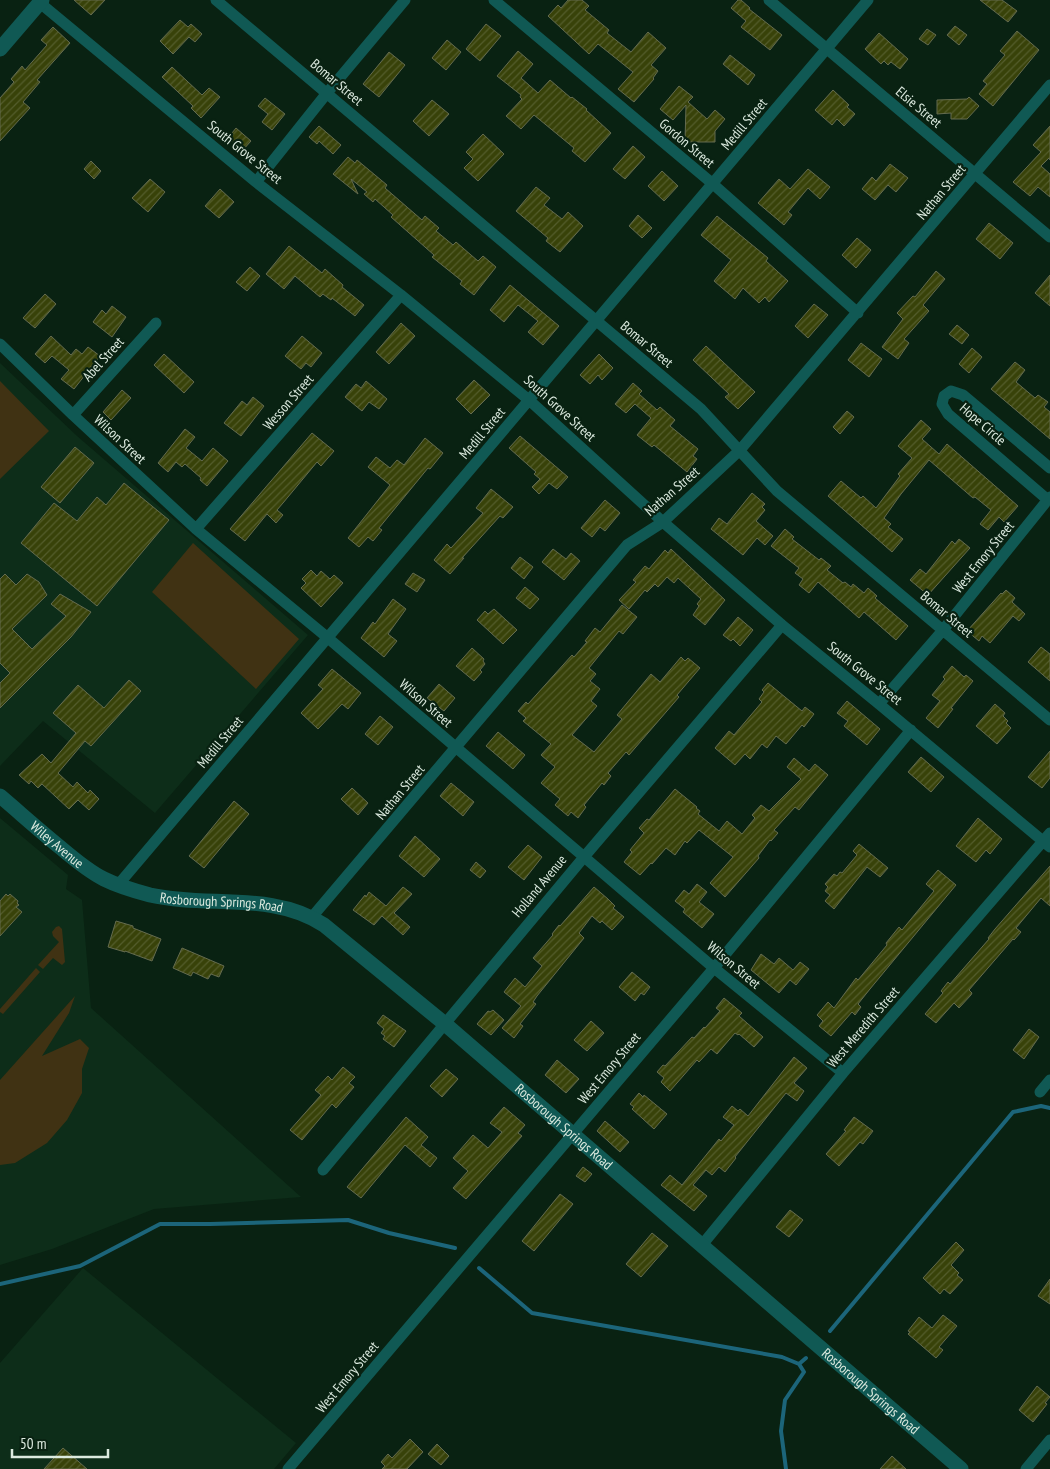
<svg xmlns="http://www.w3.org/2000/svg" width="1050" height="1469" viewBox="0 0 1050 1469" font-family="'PT Sans Narrow',sans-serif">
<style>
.built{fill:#0d2d19}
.green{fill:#403213}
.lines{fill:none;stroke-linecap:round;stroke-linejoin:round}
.stream{stroke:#1c657a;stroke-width:4}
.building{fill:url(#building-hatch);stroke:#646b4f}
.minor{stroke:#105954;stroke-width:11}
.tertiary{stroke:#105954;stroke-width:15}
.labels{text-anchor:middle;stroke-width:4.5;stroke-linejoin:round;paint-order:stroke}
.street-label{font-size:14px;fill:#dceadf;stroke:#092212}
</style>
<defs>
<pattern id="building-hatch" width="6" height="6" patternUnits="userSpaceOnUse" patternTransform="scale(1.25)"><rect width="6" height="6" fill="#384209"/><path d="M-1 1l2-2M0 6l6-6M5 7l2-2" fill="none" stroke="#545d2c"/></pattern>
</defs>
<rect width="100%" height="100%" fill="#092212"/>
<!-- built -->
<path class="built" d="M0 363 77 436 308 635 155 813 43 721 0 766Z
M0 818 68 875 66 889 82 900 91 1008 301 1197 154 1209 52 1249 0 1265Z
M83 1268 296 1443 274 1469H0V1363Z"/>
<!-- green -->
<path class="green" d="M0 381 49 431 0 479Z
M193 543 299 639 256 689 152 592Z
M59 926 62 929 65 962 62 965 53 958 43 969 38 965 59 942 53 936 52 932 56 927Z
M36 968 40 972 3 1014 0 1012V1009Z
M75 996 69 1013 42 1056 80 1039 89 1048 82 1069V1093L67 1120 47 1143 15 1163 0 1165V1080Z"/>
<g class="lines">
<!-- stream -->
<path class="stream" d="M479 1268 532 1313 782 1357 799 1364 806 1358
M0 1284 80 1266 160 1224H210L348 1220 389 1233 455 1248
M830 1331 1013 1112 1041 1106 1050 1108
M786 1469 781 1431 785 1400 804 1372 799 1364"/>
</g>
<!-- building -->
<path class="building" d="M74 0H105L91 15Z
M568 0H582L589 6 585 10 609 30 607 33 631 52 648 32 666 48 651 65 658 71 653 78 654 79 634 102 618 89 633 72 598 44 589 54 548 16 558 5 561 8Z
M738 0H741L750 8 749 9 782 35 770 50 741 27 746 21 731 8Z
M980 0H1002L1017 11 1008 22Z
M180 20 188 27 191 24 202 34 195 42 189 37 173 54 160 41Z
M486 24 501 36 480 61 466 49Z
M955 26 967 35 959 45 947 35Z
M53 27 70 43 37 80 40 82 23 102 30 108 0 141V98L14 82 11 79 22 66 25 70 47 45 41 40Z
M927 29 936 35 928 45 919 39Z
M1017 31 1039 50 993 106 979 94 987 84 983 81 1005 55 1000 51Z
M879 33 908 59 900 69 891 62 888 65 884 61 881 64 865 49Z
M447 40 461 52 446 70 432 58Z
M518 51 533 64 521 78 538 93 550 80 571 98 572 97 587 109 586 110 611 133 585 162 572 151 574 148 534 115 521 129 506 116 522 99 520 97 521 95 497 76Z
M389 52 405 65 379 97 363 84Z
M730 55 755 75 748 85 723 64Z
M172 67 202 95 209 88 220 97 201 118 191 108 193 106 162 77Z
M679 86 693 97 688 102 707 119 715 110 725 119 715 131V142H685L686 105 673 120 660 109Z
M833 90 849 105 847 107 855 114 844 126 837 119 832 125 815 110Z
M969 97 979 106 967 119H951V113L937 114V100L967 99Z
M265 98 285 114 272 130 262 122 268 114 258 106Z
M432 100 449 114 429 136 413 121Z
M319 126 341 145 333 154 319 141 317 144 309 137Z
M1050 126V160L1049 158 1041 166 1050 174V197L1038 187 1030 196 1013 182 1041 152 1033 145Z
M236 128 251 141 242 151 228 138Z
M483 134 504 154 478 181 464 168 473 159 466 152Z
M633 146 645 157 625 179 613 169Z
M348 157 355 163 357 160 387 185 385 188 422 220 425 216 439 228 436 231 453 245 456 242 478 261 483 256 496 267 474 295 460 284 462 281 432 257 434 255 391 217 393 215 375 199 373 202 364 194 367 192 351 179 358 194 333 174Z
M91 161 101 171 94 179 84 169Z
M890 164 908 178 896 192 888 185 875 200 862 189 872 177 876 181Z
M808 169 830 187 820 199 808 188 788 212 792 215 784 225 758 203 779 179 790 189Z
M662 171 678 186 664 201 648 186Z
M150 179 165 192 148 212 132 198Z
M536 187 550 198 544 205 562 219 568 212 583 226 560 252 546 241 548 238 516 211Z
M220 189 234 202 219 218 205 206Z
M638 215 652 228 642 238 629 226Z
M717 216 768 258 766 261 788 281 769 302 765 297 759 303 743 288 735 299 714 281 731 260 701 235Z
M989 223 1013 243 1000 259 976 239Z
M857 238 871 250 856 268 842 255Z
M289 246 322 273 325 269 343 285 342 287 364 305 355 316 332 298 331 300 323 294 320 297 295 276 284 289 266 274Z
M250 267 260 276 247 291 236 282Z
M936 271 945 279 923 305 929 311 904 339 909 343 898 359 882 347 903 319 897 313 913 296 915 297Z
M1050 275V306L1035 293Z
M510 285 559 326 543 345 528 332 538 321 518 305 504 322 490 310Z
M45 294 56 304 35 328 23 318Z
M814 304 828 315 808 338 795 326Z
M112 306 126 317 112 337 93 322 102 310 106 314Z
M401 323 415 336 389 364 376 352Z
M957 325 969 335 962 344 949 334Z
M51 336 71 355 76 349 82 354 88 347 100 356 74 389 61 379 69 370 52 356 45 363 35 354Z
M302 336 322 353 311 367 306 363 301 369 285 356Z
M861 343 882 359 869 377 848 360Z
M706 346 755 392 738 409 725 397 729 394 693 360Z
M972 348 982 357 969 373 959 364Z
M164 354 194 382 184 393 154 365Z
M599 354 613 368 602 380 598 375 590 384 580 375Z
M1015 362 1025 370 1016 382 1035 398 1038 395 1048 402 1044 407 1050 412V439L991 389Z
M474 380 490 395 471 414 456 399Z
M366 381 387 399 379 409 369 402 362 411 345 397 356 384 361 388Z
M633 383 642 391 639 394 657 410 660 407 675 420 670 426 698 449 693 456 697 459 687 472 654 445 652 447 637 435 651 418 635 404 626 413 615 404Z
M122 390 131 398 111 420 103 412Z
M253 397 264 406 241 436 224 423 242 401 247 405Z
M847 411 854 417 840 434 833 427Z
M921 420 931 429 922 439 939 454 947 444 1018 506 1004 522 999 517 988 530 980 524 991 510 975 497 973 498 929 460 901 494 884 518 891 524 888 527 903 539 892 552 828 496 841 481 861 498 863 496 876 508 900 476 898 474 912 458 898 446Z
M185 429 195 437 186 448 202 461 213 448 228 461 207 486 200 480 201 478 185 464 182 467 176 462 168 472 158 463Z
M312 433 334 451 321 466 317 462 283 503 277 510 283 515 276 523 267 514 245 541 230 529Z
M520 436 568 477 557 489 549 483 539 494 532 487 540 479 534 474 536 472 509 448Z
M425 438 443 453 430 469 428 468 379 528 382 530 373 541 368 537 359 547 348 538 390 485 368 467 376 457 390 468 397 460 404 465Z
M75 447 94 463 60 503 41 487Z
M124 483 169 520 97 606 21 543 54 503 77 521 97 497 106 505Z
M491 489 513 507 503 518 500 516 462 558H464L450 574 434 560 447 544 451 548 483 513 476 508Z
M752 493 765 504 762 507 765 510 756 521 773 536 765 545 757 538 743 555 711 529 719 518 727 524Z
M605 500 620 513 605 531 600 527 592 537 581 528Z
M785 529 794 537 792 539 819 560 821 558 831 566 827 570 843 583 845 582 851 587 853 584 864 593 868 588 877 596 875 598 908 626 896 640 864 612 859 618 818 582 809 593 799 585 803 579 795 573 799 568 771 546Z
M959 539 970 548 928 595 910 580 920 569 926 574 952 541 955 544Z
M553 549 566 559 571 553 580 561 564 580 542 562Z
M671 549 725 600 705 625 693 615 699 606 697 604 701 599 678 578 674 583 667 577 658 587 655 584 647 592 645 590 629 609 619 600 636 582 633 580 645 566 649 569 665 550 668 553Z
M520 557 533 567 524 579 511 568Z
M311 570 317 576 321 571 330 579 334 575 343 583 321 607 301 588 306 583 302 579Z
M413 573 425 580 417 592 405 584Z
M5 574 16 585 27 574 39 582 47 595 12 629 32 649 66 616 51 604 60 594 91 612 71 637 0 708V683L10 673 0 663V579Z
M525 587 539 599 530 609 516 598Z
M1006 590 1015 598 1012 602 1025 614 1019 621 1013 616 990 643 982 636 979 641 967 631 1001 593 1002 594Z
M393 599 406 609 388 634 397 641 384 657 361 638 373 622 375 624Z
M622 605 637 617 623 634 619 631 589 668 596 674 590 681 600 689 591 701 597 706 572 735 594 752 622 719 617 715 651 674 660 682 681 657 685 661 688 658 700 668 677 695 679 697 629 755 626 752 608 773 611 776 604 785 602 783 584 805 586 807 578 818 571 812 568 816 555 805 560 799 541 783 555 767 541 755 551 744 523 721 526 718 518 711 526 702 528 704 572 655 574 657 587 642 585 641 595 628 600 632Z
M494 609 517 630 503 644 477 620 485 611 488 614Z
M738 617 753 630 740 646 733 639 731 641 723 635Z
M1041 647 1050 654V681L1028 662Z
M472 648 484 659 483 661 485 664 480 670 482 672 474 681 456 666Z
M952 666 964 677 966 675 973 681 951 708 953 709 938 728 926 718 940 701 932 695 945 679 943 677Z
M332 669 361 693 348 709 342 704 318 729 301 713 323 689 318 685Z
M129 680 141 691 91 746 85 741 58 773 73 787 77 782 88 793 90 790 99 799 89 810 78 800 69 809 42 784 38 788 31 781 29 784 19 775 42 754 51 763 76 733 53 713 78 685 104 708Z
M768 683 802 711 805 707 814 714 804 727 802 725 786 744 776 736 767 748 762 744 750 759 745 754 735 765 715 748 729 731 734 735 762 702 759 699 764 692 762 690Z
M439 684 455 698 444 711 427 698Z
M847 701 880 729 867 745 844 726 848 721 837 713Z
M995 704 1005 713 1003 716 1008 721 1006 723 1011 728 997 744 976 726Z
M380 716 393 727 378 745 365 734Z
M498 732 525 755 513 769 486 746Z
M1050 751V778L1042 788 1028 777Z
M921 757 944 777 931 792 908 772Z
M794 758 809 771 815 764 828 775 799 810 795 807 774 830 778 833 771 841 770 840 758 856 759 858 725 897 710 883 733 857 699 830 687 843 685 841 675 855 666 848 652 864 651 863 640 875 624 862 632 852 630 850 644 833 639 828 647 819 649 820 675 789 697 807 696 808 700 811 698 814 719 831 727 821 742 834 755 818 752 815 761 805 769 811 801 779 787 767Z
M451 783 474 802 463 816 440 796Z
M352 788 368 803 358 815 341 799Z
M234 801 249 814 204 868 189 856Z
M978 818 1002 839 990 854 986 850 976 862 956 846Z
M415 836 440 859 424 877 399 856Z
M859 844 888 868 880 877 867 867 834 909 825 901 830 895 825 891 828 887 825 884 834 874 837 876 840 872 842 873 857 855 853 851Z
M528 845 542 857 524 880 508 867Z
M476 862 486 871 480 878 470 870Z
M1050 866V906L1041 898 1016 928 1021 932 1014 940 1013 939 969 990 972 993 971 995 959 1008 954 1003 936 1023 925 1014 943 993 941 991 948 982 950 984 989 939 988 938 995 929Z
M938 870 956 885 870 989 858 1004 861 1007 855 1015 852 1012 831 1036 819 1026 823 1021 817 1015 828 1002 834 1008 856 978 858 980 887 945 886 943 899 927 902 930 934 891 926 884Z
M697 884 707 892 699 902 714 914 702 928 683 912 685 909 675 901 684 890 689 894Z
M403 887 412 894 394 913 410 927 403 935 382 916 374 925 353 910 365 895 366 897 369 892 386 906Z
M594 887 608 899 615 906 613 908 624 917 612 930 602 921 600 923 592 916 579 933 584 938 537 996 533 1002 536 1004 520 1024 523 1026 514 1038 502 1028 521 1006 504 992 515 978 525 987 542 966 533 958 553 935 552 934 559 925 560 926Z
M6 894 8 896 10 894 18 901 17 903 19 905 16 907 22 912 0 936V901Z
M116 921 133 926V928L161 939 152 961 125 951V952L108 947Z
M182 948 224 966 219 977 211 974 208 979 193 972 191 976 173 968Z
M761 954 774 964 779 958 793 970 800 962 809 969 796 985 790 980 779 993 751 970Z
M632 972 650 987 644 995 641 993 635 1001 619 987Z
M724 998 742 1013 739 1016 763 1037 754 1047 739 1034 738 1035 735 1033 717 1054 711 1049 699 1062 697 1060 670 1091 661 1082 664 1078 657 1072 663 1065 665 1066 692 1037 694 1038 704 1027 705 1028 720 1011 716 1008Z
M493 1010 504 1020 491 1035 477 1024 488 1011 490 1012Z
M383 1015 406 1031 394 1047 383 1039 385 1036 381 1033 384 1029 377 1023Z
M591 1021 604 1033 587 1051 574 1040Z
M1029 1029 1039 1037 1024 1059 1013 1050Z
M794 1057 807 1068 794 1083 804 1091 797 1101 786 1093 735 1157 736 1158 725 1172 719 1167 712 1175 706 1170 693 1185 707 1196 694 1211 661 1185 670 1175 682 1185 719 1139 721 1141 734 1125 723 1117 732 1106 738 1111 740 1109 748 1116Z
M557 1060 579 1079 566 1093 545 1075Z
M343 1067 355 1077 349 1083 354 1087 336 1108 332 1104 302 1140 290 1130 321 1095 315 1090 328 1076 332 1080Z
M446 1069 458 1079 442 1097 430 1086Z
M639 1093 643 1097 644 1095 667 1114 654 1129 632 1109 634 1107 630 1104Z
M504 1107 525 1125 518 1133 522 1136 466 1199 453 1188 468 1171 453 1158 473 1135 488 1148 502 1132 490 1123Z
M406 1117 428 1137 421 1145 437 1158 430 1167 405 1145 361 1198 347 1187Z
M854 1117 873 1131 863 1144 860 1142 839 1166 826 1154 846 1131 844 1130Z
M605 1121 629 1142 620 1152 597 1131Z
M583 1167 592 1174 585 1182 576 1176Z
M560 1194 573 1204 534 1251 522 1241Z
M790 1210 803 1220 789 1237 776 1227Z
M652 1233 668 1246 641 1277 626 1264Z
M956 1242 964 1250 951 1265 959 1273 957 1275 963 1280 950 1294 944 1289 940 1294 923 1278Z
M1050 1279V1304L1038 1296Z
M943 1315 957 1326 939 1347 943 1350 936 1358 908 1334 910 1332 908 1331 919 1317 932 1328Z
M1037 1386 1050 1397 1045 1403 1047 1404 1033 1422 1019 1410Z
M410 1439 423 1452 407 1469H382L385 1466 381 1462 388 1454 392 1458Z
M437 1444 449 1456 441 1465 428 1454Z
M63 1448 87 1469H44Z
M892 1456 906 1469H880Z"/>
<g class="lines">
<!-- minor -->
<path class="minor" d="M216 0 701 409 777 491 1050 720
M494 0 713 184 858 313
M769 0 1050 237
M40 3 256 182 401 295 529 400 663 522 782 625 879 704 1050 847
M256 182 327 93 405 0
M0 344 73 415 196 529 328 638 714 968 843 1073
M73 415 156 323
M1048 500 948 414 942 404 944 396 951 391 963 395 1050 468
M196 529 401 295
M879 704 943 630 1050 497
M118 885 868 0
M312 917 627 545 663 522 740 450 1050 85
M1040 1092 1050 1080
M323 1170 584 857 782 625
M702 1245 843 1073 1050 833
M288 1469 714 968 911 730
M1026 1469 1050 1440"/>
<!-- tertiary -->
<g class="tertiary">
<path d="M0 49 42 0"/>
<path id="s1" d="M0 796C20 813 40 831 61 848 74 859 88 871 104 879 118 886 135 891 150 895 207 908 273 891 324 925L445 1024 961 1469"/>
</g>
</g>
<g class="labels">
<!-- street labels -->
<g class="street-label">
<text transform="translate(337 82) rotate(40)" y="5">Bomar Street</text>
<text transform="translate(919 107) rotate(40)" y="5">Elsie Street</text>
<text transform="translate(744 124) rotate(-50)" y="5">Medill Street</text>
<text transform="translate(687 143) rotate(40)" y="5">Gordon Street</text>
<text transform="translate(245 152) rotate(39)" y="5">South Grove Street</text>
<text transform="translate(941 192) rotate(-50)" y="5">Nathan Street</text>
<text transform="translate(647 344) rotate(40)" y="5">Bomar Street</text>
<text transform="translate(103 359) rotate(-48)" y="5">Abel Street</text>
<text transform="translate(288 402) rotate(-49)" y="5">Wesson Street</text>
<text transform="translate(560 408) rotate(42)" y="5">South Grove Street</text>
<text transform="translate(983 424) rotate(41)" y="5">Hope Circle</text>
<text transform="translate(482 433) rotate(-50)" y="5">Medill Street</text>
<text transform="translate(120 439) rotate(43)" y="5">Wilson Street</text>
<text transform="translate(672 491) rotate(-41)" y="5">Nathan Street</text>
<text transform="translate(983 557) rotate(-51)" y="5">West Emory Street</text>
<text transform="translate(947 614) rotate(40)" y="5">Bomar Street</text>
<text transform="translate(865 673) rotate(39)" y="5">South Grove Street</text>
<text transform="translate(426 703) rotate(41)" y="5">Wilson Street</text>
<text transform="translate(220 742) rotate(-50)" y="5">Medill Street</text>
<text transform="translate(400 792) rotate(-50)" y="5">Nathan Street</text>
<text dy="5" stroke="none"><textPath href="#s1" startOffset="75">Wiley Avenue</textPath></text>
<text transform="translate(539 886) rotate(-50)" y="5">Holland Avenue</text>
<text dy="5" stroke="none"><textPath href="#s1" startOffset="254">Rosborough Springs Road</textPath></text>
<text transform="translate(734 965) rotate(40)" y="5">Wilson Street</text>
<text transform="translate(863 1027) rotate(-49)" y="5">West Meredith Street</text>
<text transform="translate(609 1068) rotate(-50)" y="5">West Emory Street</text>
<text dy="5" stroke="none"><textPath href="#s1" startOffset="674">Rosborough Springs Road</textPath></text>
<text transform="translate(347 1377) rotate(-50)" y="5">West Emory Street</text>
<text dy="5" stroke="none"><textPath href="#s1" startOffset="1079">Rosborough Springs Road</textPath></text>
</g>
</g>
<!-- scale -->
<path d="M12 1449v8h96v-8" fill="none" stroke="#dceadf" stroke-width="2.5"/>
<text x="20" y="1449" font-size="15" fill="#dceadf" stroke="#092212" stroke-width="4" paint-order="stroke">50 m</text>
</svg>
